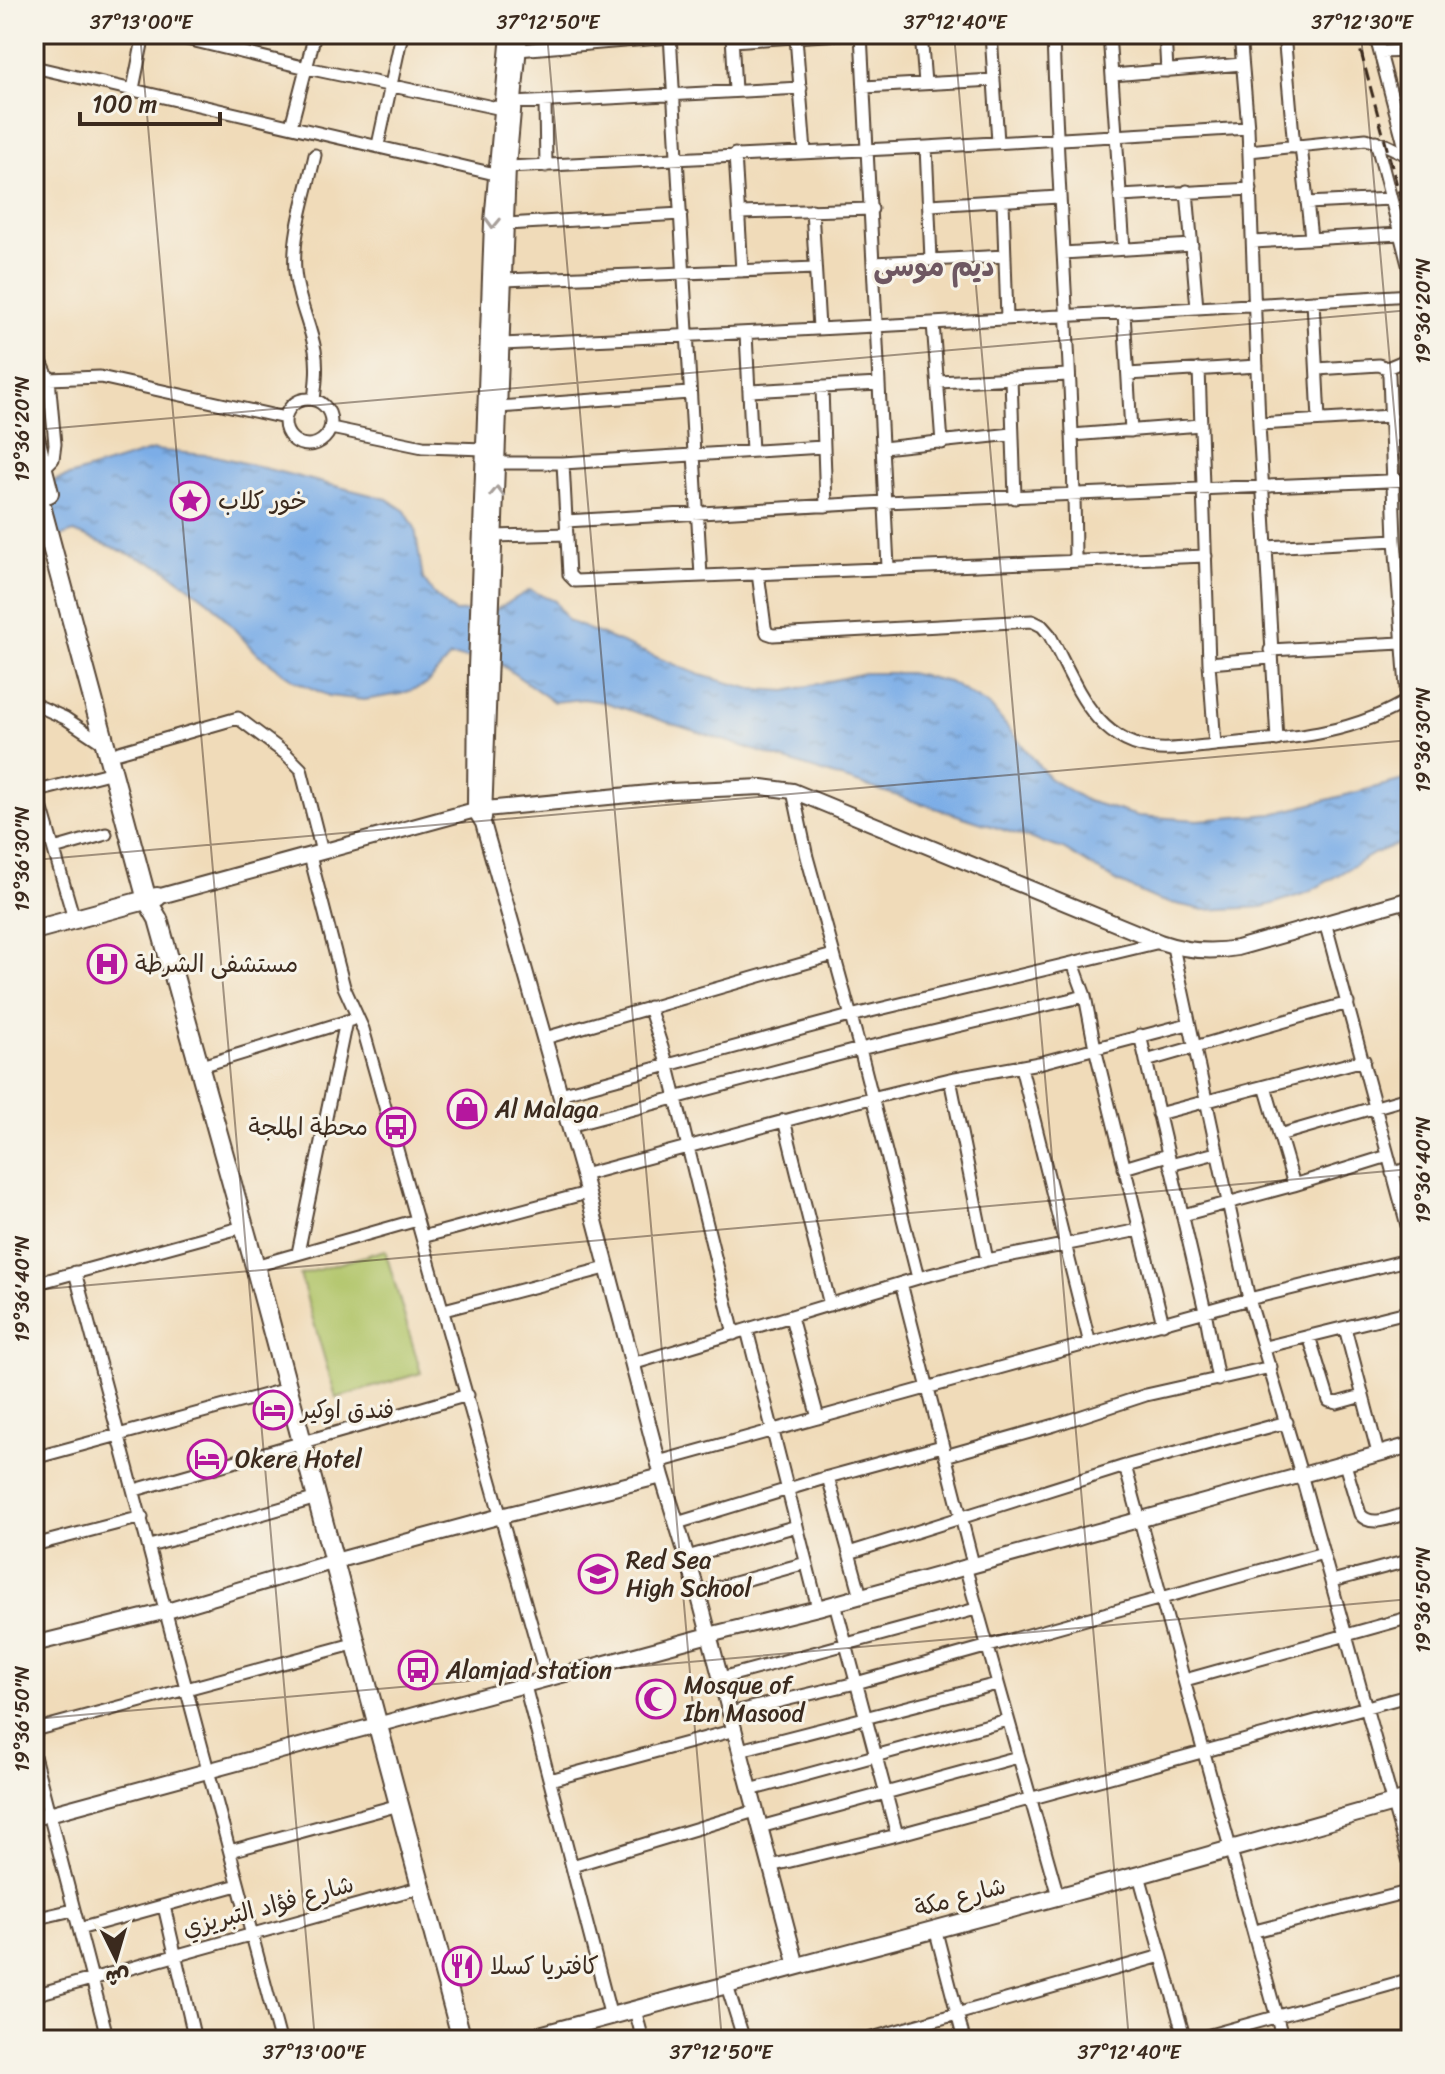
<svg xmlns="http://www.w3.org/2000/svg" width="1445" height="2074" viewBox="0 0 1445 2074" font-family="Sriracha,'Playpen Sans Arabic',sans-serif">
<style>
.park{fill:#b1c569;stroke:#767844;stroke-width:2}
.water{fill:url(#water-ripples);stroke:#5b6c82;stroke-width:2}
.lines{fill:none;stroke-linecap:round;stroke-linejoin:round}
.minor-casing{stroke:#564535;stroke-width:15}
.tertiary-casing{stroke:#564535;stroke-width:18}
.secondary-casing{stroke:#564535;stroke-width:20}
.primary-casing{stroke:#564535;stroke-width:22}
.trunk-casing{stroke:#564535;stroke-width:22}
.minor{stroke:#fff;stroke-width:11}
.tertiary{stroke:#fff;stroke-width:14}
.secondary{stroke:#fff;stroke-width:16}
.primary{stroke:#fff;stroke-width:18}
.trunk{stroke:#fff;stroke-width:18}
.rail{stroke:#3b2a1e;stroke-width:3;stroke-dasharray:12 6;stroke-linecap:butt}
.oneway{stroke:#a79f9a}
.ticks{fill:none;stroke:#3b2a1e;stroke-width:2;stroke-opacity:0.45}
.labels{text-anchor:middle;stroke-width:6;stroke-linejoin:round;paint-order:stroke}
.poi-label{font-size:24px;fill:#3b2a1e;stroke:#f7f3e8;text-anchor:start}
.street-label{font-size:24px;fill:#3b2a1e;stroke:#f7f3e8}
.quarter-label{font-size:28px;font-weight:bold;fill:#6f5862;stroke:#f7f3e8}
.neatline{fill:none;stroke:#3b2a1e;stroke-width:3}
.ticks-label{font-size:20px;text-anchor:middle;fill:#3b2a1e}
</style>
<defs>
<pattern id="water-ripples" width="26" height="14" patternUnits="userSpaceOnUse" patternTransform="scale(2)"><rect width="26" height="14" fill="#7bade7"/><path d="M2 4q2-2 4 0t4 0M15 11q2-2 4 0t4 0" fill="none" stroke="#668dbb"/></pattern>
</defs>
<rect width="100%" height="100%" fill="#f7f3e8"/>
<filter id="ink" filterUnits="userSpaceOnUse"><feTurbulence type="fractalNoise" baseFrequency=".0125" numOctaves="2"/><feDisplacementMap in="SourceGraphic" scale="16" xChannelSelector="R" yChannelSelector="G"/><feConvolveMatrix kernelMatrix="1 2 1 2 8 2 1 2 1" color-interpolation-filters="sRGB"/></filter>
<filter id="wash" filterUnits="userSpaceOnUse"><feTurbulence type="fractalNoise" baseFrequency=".006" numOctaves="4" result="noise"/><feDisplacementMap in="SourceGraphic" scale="32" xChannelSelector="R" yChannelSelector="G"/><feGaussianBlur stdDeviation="1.8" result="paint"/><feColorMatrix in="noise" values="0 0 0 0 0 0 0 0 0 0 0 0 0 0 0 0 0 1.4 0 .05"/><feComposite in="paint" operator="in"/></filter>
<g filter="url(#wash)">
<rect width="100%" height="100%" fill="#f0dbb9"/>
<!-- park -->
<path class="park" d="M385 1250 421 1373 336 1398 300 1275Z"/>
<!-- water -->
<path class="water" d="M153 450 216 456 387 499 405 511 415 528 423 579 434 594 454 612 493 611 530 590 555 601 568 621 700 675 752 689 787 691 864 673H909L949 682 991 707 1049 778 1087 801 1138 816 1198 820 1273 814 1411 778V839L1375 853 1309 892 1263 907 1204 910 1158 900 1118 882 1063 849 604 702 583 699 554 702 493 659 450 657 426 685 401 694 364 700 329 696 295 681 254 651 212 604 162 567 74 532 34 545V496L56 480Z"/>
</g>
<g filter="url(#ink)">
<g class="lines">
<!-- minor casing -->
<g class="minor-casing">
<path id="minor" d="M166 34 307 68 507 110
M670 34 701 576
M861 34C870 212 880 389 888 567
M921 34 925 83
M991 34 998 142
M1053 34C1058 209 1074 386 1075 561
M1109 34 1124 249
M1165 34 1167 71
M1240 34 1248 128 1259 424 1277 740
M1284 34 1294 147
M1375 34 1407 155
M732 35 735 91
M796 37 805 152
M732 41 840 34
M229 49 232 34
M518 50 671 37
M1380 52 1411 51
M34 67 495 174
M1113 75 1242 64
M864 87 994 80
M133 89 144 34
M513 103 801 88
M545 103 546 166
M291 126 315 34
M1376 141 1411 276
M378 145 402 34
M1301 146 1311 238
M926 147 931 259
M1249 151 1366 139 1386 145 1411 157
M735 154 742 271
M508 167 926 147 1248 128
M1187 191 1197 308
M1120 196 1251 189
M1003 201 1007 318
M1307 203 1391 199
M930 205 1058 197
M812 210 819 328
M739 213 872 209
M506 224 681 214
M1253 242 1400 234
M1063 253 1192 245
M874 263 1005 256
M504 280 815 268
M1313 301 1319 420
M1124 313 1131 431
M933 323 942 443
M746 334 752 451
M502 344C805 331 1108 314 1411 295
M34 346 49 379 55 444 53 459 43 469
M1387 368 1406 360 1411 355
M1199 369 1209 663 1215 745C1283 739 1352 736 1411 698
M1317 369 1379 365 1387 368 1389 375 1395 540 1407 701
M1128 374 1257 366
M1011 378 1015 498
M49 379 100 377 285 418
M939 382 1068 375
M822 388 826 506
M750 391 879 384
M285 422a23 23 0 1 1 46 0a23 23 0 1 1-46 0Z
M314 400C316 383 318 366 315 350 310 323 297 299 295 271 292 233 307 192 315 155
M499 407 689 393
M1259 424 1391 416
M331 428 423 447 485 449
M1072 435 1201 425
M883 448 1012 434
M498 463H563L569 575 575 581 1206 556
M563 463 823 447
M566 521 885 502 1411 480
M495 536 567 534
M1266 547 1395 540
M758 573 765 627 767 633 773 635 1032 621 1042 626 1049 634C1076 683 1094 745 1159 749 1177 750 1196 747 1215 745
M1270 650 1401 643
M1209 663 1270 658
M34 704 65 718 104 744
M119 752 238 718 286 754 301 769 322 852
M793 791 807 857 860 1049 918 1278
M34 792 113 772
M37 792 74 919
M54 849 106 834
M310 856 344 987 363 1029 547 1680
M1405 900 1411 921
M1325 922 1411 1240
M1173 947 1249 1299 1301 1474 1411 1869
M1073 963 1085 996 1095 1048 1163 1324
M649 1007 668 1066 734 1334
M1140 1035 1205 1311 1218 1380
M545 1038 833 955
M1146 1061 1348 1003
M198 1067 351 1020
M1021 1067 1090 1344
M950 1079 987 1260
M1265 1086 1294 1185
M560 1094 850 1016 1160 942
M1158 1114 1364 1060
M784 1120 830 1305
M569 1126 860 1049 1085 996
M1279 1135 1411 1097
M1170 1165 1216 1153
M1124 1168 1168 1155
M1392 1173 1411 1168
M583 1175 851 1103 950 1079 1039 1063 1188 1024
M1183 1215 1294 1185 1388 1156
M422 1237 587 1193
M298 1253 346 1021
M255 1266 417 1220
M75 1272 280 2040
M901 1283 973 1564
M34 1284 243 1227
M444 1310 606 1268
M791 1317 818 1418
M1345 1328 1378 1453
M747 1330 818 1608
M1309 1336 1329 1401 1337 1403 1362 1396
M1265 1347 1411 1311
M632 1364 918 1278 987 1260 1139 1230
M945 1456 1055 1425 1146 1395 1271 1367
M34 1458 287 1389
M1344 1461 1360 1514C1371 1529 1395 1516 1411 1512
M658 1462 1249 1299 1411 1259
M1125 1466 1283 2040
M828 1477 861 1596
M135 1490 468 1395
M677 1523 828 1477 942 1446
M34 1545 142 1517
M150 1546 317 1498
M849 1553 1125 1466 1287 1422
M687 1557 797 1526
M965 1566 1058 1896
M1332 1581 1411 1560
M698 1593 806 1563
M835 1603 897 1835
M721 1678 976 1609
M1185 1680 1411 1617
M525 1686 611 2017
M730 1713 856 1683 1323 1553
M34 1730 357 1643
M740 1750 997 1684
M34 1756 108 2040
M550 1780 735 1730
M750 1790 1007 1720
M760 1827 1018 1757
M230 1851 399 1805
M572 1866 755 1811
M770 1866 897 1835 1411 1695
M1139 1875 1185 2040
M164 1906 195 2040
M34 1919 73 1910
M935 1928 964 2040
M79 1929 238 1885
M1255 1931 1411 1891
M727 1986 744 2040
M34 1995 422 1887
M635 2010 643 2040
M170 2040 194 2034
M865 2040 1161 1956
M1192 2040 1411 1979"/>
</g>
<!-- tertiary casing -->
<g class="tertiary-casing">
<path id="tertiary" d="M509 34 492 222 476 668 475 810 483 823 583 1175 662 1476 698 1593 797 1966
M484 818 508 167 520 34
M157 897 475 810 670 791 762 787 793 791 1160 942C1186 951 1210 953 1237 948L1411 899
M34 1644 167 1611 335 1561 501 1516 662 1476
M34 1818 709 1635 818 1608 1411 1445"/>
</g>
<!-- secondary casing -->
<g class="secondary-casing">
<path id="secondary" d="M521 2040 1139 1875 1411 1798"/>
</g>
<!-- primary casing -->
<g class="primary-casing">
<path id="primary" d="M34 930 157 897"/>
</g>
<!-- trunk casing -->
<g class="trunk-casing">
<path id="trunk" d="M34 434 49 493
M34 480 147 900 158 919 255 1266 462 2040"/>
</g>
<!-- minor -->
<use href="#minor" class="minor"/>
<!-- tertiary -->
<use href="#tertiary" class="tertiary"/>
<!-- secondary -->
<use href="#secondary" class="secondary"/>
<!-- primary -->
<use href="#primary" class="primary"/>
<!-- trunk -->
<use href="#trunk" class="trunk"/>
<!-- rail -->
<path class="rail" d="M1356 34 1411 237"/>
</g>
<!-- one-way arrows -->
<defs><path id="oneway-chevron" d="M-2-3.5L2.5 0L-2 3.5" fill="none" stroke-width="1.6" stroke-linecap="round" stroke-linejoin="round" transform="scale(2)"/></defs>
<g class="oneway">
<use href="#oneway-chevron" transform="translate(493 223) rotate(92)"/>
<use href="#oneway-chevron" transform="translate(497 492) rotate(-88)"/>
</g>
</g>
<!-- ticks -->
<path class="ticks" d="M140 34 315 2040M547 34 722 2040M954 34 1129 2040M1361 34 1411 603M34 430 1411 310M34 860 1411 740M34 1290 1411 1169M34 1719 1411 1599M1281 2040 1411 2029"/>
<!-- icons -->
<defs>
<g id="sight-ring" transform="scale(2)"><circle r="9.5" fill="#f7f3e8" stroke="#b5179e" stroke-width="1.5"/><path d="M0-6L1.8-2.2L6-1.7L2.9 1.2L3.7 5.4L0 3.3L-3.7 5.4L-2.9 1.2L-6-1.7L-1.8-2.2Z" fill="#b5179e"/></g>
<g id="hospital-ring" transform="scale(2)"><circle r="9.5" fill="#f7f3e8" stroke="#b5179e" stroke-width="1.5"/><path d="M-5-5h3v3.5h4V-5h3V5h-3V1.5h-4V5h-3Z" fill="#b5179e"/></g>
<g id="shop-ring" transform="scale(2)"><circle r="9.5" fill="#f7f3e8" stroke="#b5179e" stroke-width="1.5"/><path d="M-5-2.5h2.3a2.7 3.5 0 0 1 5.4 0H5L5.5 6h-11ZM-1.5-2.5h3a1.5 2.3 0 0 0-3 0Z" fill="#b5179e"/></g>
<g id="bus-ring" transform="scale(2)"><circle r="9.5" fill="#f7f3e8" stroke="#b5179e" stroke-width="1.5"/><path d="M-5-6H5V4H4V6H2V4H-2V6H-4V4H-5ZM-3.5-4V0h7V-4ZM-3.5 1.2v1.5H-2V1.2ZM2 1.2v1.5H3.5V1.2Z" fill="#b5179e"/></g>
<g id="hotel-ring" transform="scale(2)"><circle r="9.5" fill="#f7f3e8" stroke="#b5179e" stroke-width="1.5"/><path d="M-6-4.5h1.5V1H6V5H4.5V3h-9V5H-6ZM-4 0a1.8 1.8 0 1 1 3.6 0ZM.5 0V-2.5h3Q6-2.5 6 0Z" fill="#b5179e"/></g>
<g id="school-ring" transform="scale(2)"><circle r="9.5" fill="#f7f3e8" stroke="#b5179e" stroke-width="1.5"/><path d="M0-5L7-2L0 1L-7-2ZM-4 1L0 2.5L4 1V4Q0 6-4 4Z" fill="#b5179e"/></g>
<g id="mosque-ring" transform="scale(2)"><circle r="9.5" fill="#f7f3e8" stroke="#b5179e" stroke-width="1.5"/><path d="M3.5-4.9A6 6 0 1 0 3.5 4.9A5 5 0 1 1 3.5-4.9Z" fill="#b5179e"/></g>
<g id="restaurant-ring" transform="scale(2)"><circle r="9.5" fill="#f7f3e8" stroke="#b5179e" stroke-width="1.5"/><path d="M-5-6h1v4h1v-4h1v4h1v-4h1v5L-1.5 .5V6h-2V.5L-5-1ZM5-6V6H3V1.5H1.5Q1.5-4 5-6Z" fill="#b5179e"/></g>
</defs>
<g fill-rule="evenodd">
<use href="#sight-ring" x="190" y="501"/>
<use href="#hospital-ring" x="107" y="964"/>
<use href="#shop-ring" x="467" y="1109"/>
<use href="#bus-ring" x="396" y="1127"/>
<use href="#hotel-ring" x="273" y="1410"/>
<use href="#hotel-ring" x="207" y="1459"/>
<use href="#school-ring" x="598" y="1574"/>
<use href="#bus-ring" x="418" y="1670"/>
<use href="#mosque-ring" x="656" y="1699"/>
<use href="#restaurant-ring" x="462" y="1966"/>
</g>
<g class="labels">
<!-- poi labels -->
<g class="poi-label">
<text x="218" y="509">خور كلاب</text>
<text x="135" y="972">مستشفى الشرطة</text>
<text x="495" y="1117">Al Malaga</text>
<text x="368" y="1135" text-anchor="end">محطة الملجة</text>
<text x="301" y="1418">فندق اوكير</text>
<text x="235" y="1467">Okere Hotel</text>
<text x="626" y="1568">Red Sea<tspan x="626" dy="28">High School</tspan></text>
<text x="446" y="1678">Alamjad station</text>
<text x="684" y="1693">Mosque of<tspan x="684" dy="28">Ibn Masood</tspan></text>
<text x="490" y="1974">كافتريا كسلا</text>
</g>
<!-- street labels -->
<g class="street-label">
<text transform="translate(960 1897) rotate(-15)" y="8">شارع مكة</text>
<text transform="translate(268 1906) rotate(-15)" y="8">شارع فؤاد التبريزي</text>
</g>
<!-- quarter labels -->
<g class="quarter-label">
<text x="934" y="276">ديم موسى</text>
</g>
</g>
<!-- margin -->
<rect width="1445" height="2074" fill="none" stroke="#f7f3e8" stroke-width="88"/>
<!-- north arrow -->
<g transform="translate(116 1958) rotate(175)" stroke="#f7f3e8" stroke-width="6" paint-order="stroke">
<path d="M0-6L14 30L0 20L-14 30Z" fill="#3b2a1e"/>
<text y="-12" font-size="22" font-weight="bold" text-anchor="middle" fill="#3b2a1e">ش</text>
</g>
<!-- scale -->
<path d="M80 112v12h140v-12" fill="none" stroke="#3b2a1e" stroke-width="4"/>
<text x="92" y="112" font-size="24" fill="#3b2a1e" stroke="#f7f3e8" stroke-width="6" paint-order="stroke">100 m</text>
<rect x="44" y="44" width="1357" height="1986" class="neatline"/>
<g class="ticks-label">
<text x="141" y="29">37°13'00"E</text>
<text x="548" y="29">37°12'50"E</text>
<text x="955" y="29">37°12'40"E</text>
<text x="1362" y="29">37°12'30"E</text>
<text transform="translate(1423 311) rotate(-90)" y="7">19°36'20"N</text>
<text transform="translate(22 429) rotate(-90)" y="7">19°36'20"N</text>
<text transform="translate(1423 740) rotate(-90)" y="7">19°36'30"N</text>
<text transform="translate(22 859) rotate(-90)" y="7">19°36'30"N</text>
<text transform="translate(1423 1170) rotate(-90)" y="7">19°36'40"N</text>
<text transform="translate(22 1289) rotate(-90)" y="7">19°36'40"N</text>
<text transform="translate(1423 1600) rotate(-90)" y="7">19°36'50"N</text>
<text transform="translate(22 1719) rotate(-90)" y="7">19°36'50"N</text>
<text x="314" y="2059">37°13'00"E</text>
<text x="721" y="2059">37°12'50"E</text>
<text x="1129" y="2059">37°12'40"E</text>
</g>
</svg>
